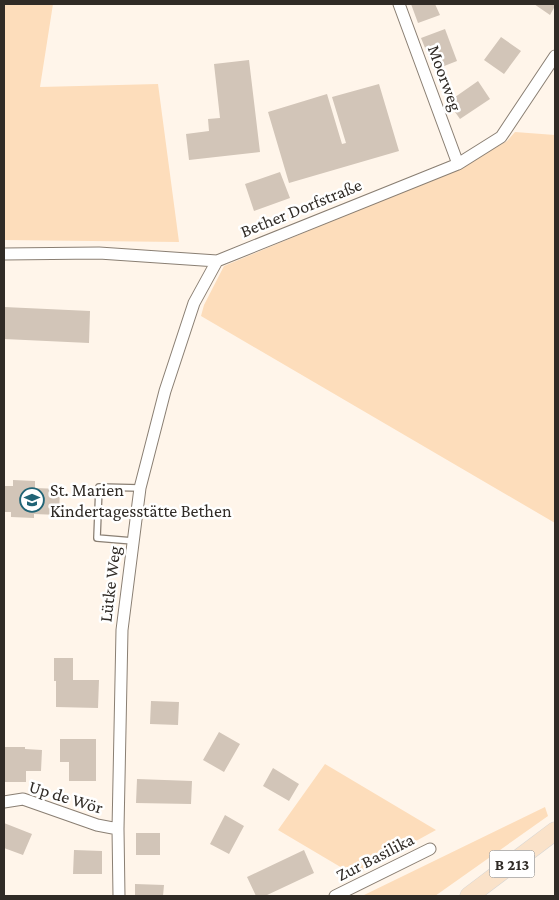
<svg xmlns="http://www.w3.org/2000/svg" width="559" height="900" viewBox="0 0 559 900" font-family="'Crimson Pro',serif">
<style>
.green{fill:#fdddbb}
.building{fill:#d2c5b8}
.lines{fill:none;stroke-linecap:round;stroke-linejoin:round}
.service-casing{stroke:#8a7f73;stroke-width:8}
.minor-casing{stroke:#8a7f73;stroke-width:13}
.primary-casing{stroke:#d6d5d4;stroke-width:19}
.service{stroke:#fff;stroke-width:5.5}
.minor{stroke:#fff;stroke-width:11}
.primary{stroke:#fae2c9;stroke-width:18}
.labels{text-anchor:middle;stroke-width:5;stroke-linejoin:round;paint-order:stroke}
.shield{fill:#fff;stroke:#6e6b67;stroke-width:1}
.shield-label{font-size:16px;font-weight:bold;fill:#302b26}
.street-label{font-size:18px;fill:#302b26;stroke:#fff}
.poi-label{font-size:18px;fill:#302b26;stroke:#fff;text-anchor:start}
</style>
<rect width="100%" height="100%" fill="#fff5ea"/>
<!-- green -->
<path class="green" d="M4 4H53L40 87 158 84 179 242 4 240Z
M515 132 555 135V523L201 316 204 305 224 266 464 166 507 141Z
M325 764 436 830 354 875 278 830Z
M545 807 548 816 435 896H362Z"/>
<!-- building -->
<path class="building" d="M411 4H435L440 15 418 23Z
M534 4H555V6L550 15Z
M445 29 457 61 434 70 421 38Z
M501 37 521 51 504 74 484 60Z
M249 60 260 152 189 160 186 134 209 131 208 119 220 118 214 64Z
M478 81 490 99 460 119 448 102Z
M379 84 399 151 289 183 268 112 327 94 342 144 346 143 332 97Z
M280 172 290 198 254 211 245 184Z
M4 307 90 311 89 343 4 339Z
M13 480 35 481V488L60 489 59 515 34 514V518L11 517V512H4V486H13Z
M54 658H73V680H99L98 708 56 707V681H54Z
M151 701 179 702 178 725 150 724Z
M219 732 240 744 224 772 203 760Z
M60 739H96V781H69V762H60Z
M4 747H25V749L42 750 41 771H26V782H4Z
M273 768 299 784 289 801 263 786Z
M137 779 192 781 191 804 136 803Z
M225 815 244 826 229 854 210 844Z
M4 823 32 834 23 855 4 848Z
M136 833H160V855H136Z
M74 850 102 851V874H73Z
M304 850 314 873 265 896H256L247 877Z
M135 884 164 885 163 896H135Z"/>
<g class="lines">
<!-- service casing -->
<g class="service-casing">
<path id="service" d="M133 541 97 538 99 487 140 488"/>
</g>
<!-- minor casing -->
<g class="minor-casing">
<path id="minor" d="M399 4 458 164
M4 254 99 253 217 261 458 164 501 137 555 56
M4 802 23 799 97 825 118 829
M119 896 118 829 122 630 140 488 165 391 194 303 217 261
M335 896 430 849"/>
</g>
<!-- primary casing -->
<g class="primary-casing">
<path id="primary" d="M469 896 555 831"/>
</g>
<!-- service -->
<use href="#service" class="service"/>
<!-- minor -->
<use href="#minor" class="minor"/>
<!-- primary -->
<use href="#primary" class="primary"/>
</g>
<!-- icons -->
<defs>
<g id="school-ring" transform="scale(1.25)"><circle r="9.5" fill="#fff" stroke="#206476" stroke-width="1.5"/><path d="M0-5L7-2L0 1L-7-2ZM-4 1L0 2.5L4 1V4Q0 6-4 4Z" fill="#206476"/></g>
</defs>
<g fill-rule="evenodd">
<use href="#school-ring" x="32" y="500"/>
</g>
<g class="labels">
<!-- shield labels -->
<rect class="shield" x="489.5" y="850.5" width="45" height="27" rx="4"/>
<g class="shield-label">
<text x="512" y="870">B 213</text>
</g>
<!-- street labels -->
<g class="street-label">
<text transform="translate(445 78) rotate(70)" y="6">Moorweg</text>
<text transform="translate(301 208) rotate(-22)" y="6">Bether Dorfstraße</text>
<text transform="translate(110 584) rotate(-83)" y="6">Lütke Weg</text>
<text transform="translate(66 797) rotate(17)" y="6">Up de Wör</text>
<text transform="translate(375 857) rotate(-27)" y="6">Zur Basilika</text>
</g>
<!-- poi labels -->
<g class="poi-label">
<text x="50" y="496">St. Marien<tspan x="50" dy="21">Kindertagesstätte Bethen</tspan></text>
</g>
</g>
<!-- border -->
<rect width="559" height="900" fill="none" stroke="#302b26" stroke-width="10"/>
</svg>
